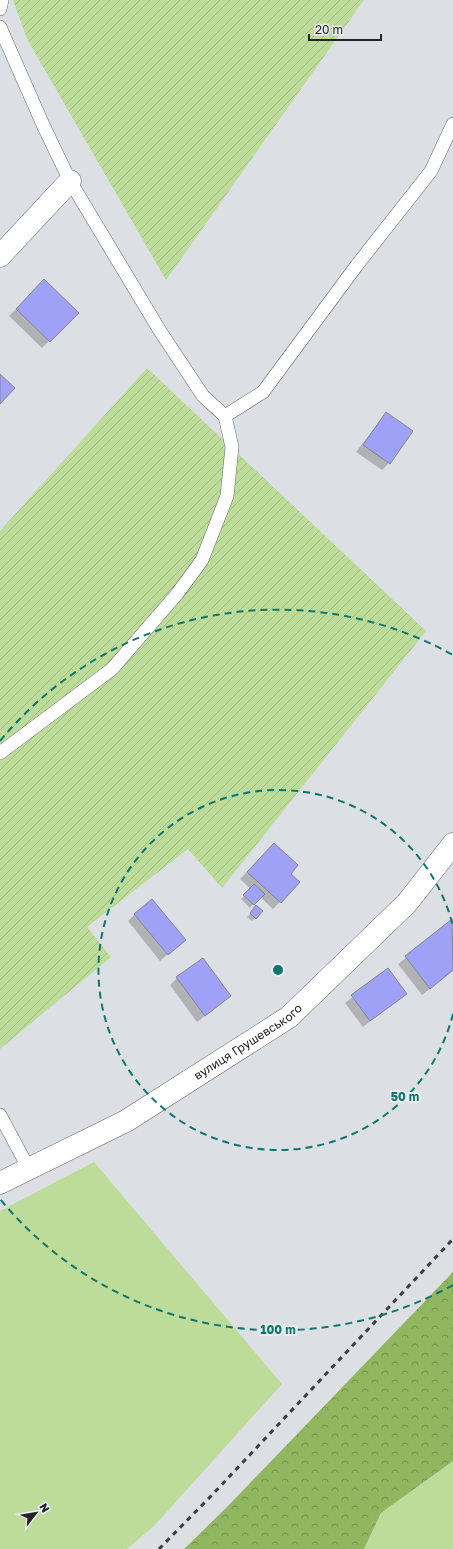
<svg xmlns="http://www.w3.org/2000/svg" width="453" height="1549" viewBox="0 0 453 1549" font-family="'Golos Text',sans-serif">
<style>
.grass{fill:#bddc99}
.forest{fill:url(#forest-crowns)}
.garden{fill:url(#garden-furrows)}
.shadow{fill:#0003}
.building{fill:#9ea1f6;stroke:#86868a}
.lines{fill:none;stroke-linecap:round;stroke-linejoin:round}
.lane-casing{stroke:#64676a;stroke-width:14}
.street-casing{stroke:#64676a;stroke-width:23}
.lane{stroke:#fff;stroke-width:13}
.street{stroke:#fff;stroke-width:22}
.rail{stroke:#3c3d3e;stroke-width:3;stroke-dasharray:5 5;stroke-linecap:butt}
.ring{fill:none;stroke:#0f766e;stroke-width:2;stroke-dasharray:7 5}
.labels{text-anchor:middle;stroke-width:4;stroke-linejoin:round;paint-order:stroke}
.street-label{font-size:12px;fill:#222324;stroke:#e9edf0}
.centre{fill:#0f766e;stroke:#e9edf0;stroke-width:2}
.ring-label{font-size:12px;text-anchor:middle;font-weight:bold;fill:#0f766e;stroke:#e9edf0;stroke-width:4;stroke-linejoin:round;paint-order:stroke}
</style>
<defs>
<pattern id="forest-crowns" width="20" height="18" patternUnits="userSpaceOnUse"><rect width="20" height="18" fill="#90b65f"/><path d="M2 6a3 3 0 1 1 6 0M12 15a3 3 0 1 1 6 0" fill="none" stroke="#75944e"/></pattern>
<pattern id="garden-furrows" width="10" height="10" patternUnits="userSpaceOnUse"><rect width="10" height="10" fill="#bddc99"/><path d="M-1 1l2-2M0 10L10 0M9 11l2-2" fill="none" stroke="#a2bc84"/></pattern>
</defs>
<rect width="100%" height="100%" fill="#dcdfe3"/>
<!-- grass -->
<path class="grass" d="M94 1162 282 1384 155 1525 127 1549H0V1211Z
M453 1461V1549H364L381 1513Z"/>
<!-- forest -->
<path class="forest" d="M453 1272V1461L381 1513 364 1549H184L226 1508Z"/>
<!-- garden -->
<path class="garden" d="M13 0H364L166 280 27 39Z
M147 368 426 631 222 888 188 849 87 927 111 957 0 1049V531Z"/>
<!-- shadow -->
<path class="shadow" d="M44 281 77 313 42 348 9 316Z
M386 413 389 463 382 470 356 452Z
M267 851 299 882 273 909 260 897 250 908 241 899 251 889 240 879Z
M257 907 261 911 252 921 247 917Z
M135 914 184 940 160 961 128 921Z
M452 921 453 971 422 995 398 964Z
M387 970 405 994 363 1027 345 1003Z
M177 978 230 996 197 1022 170 985Z"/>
<!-- building -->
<path class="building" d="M44 279 79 313 50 342 16 309Z
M0 374 15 388 0 404Z
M386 412 413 431 390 464 363 445Z
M274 843 298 865 291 874 300 882 281 903 247 872Z
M254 884 265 894 254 905 243 895Z
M152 899 186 940 168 955 134 914Z
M256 905 263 911 256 919 250 913Z
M452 919 453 970 430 989 405 956Z
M203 958 231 996 205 1016 176 977Z
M388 968 407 994 370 1021 351 995Z"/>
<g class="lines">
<!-- lane casing -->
<g class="lane-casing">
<path id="lane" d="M0 9 2 0
M0 27 44 127 70 181 160 331 203 396 225 416 232 447 227 496 202 560 177 594 112 669 0 753
M225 416 263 392 357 265 431 171 453 124
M0 1115 29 1169"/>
</g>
<!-- street casing -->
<g class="street-casing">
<g id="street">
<path d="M0 256 70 181"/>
<path id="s1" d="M0 1183 126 1121 289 1017 407 903 453 844"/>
</g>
</g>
<!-- lane -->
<use href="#lane" class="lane"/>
<!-- street -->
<use href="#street" class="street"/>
<!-- rail -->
<path class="rail" d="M159 1549 212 1495 453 1239"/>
</g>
<!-- distance rings -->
<g class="ring">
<path d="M453 1014A180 180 0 1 1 453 926"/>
<path d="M453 1285A360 360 0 0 1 0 1199M0 741A360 360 0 0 1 453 655"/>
</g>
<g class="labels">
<!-- street labels -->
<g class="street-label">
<text dy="4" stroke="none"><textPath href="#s1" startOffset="286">вулиця Грушевського</textPath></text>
</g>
</g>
<circle cx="278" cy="970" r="6" class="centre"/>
<g class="ring-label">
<text x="405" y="1101">50 m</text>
<text x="278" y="1334">100 m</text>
</g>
<!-- north arrow -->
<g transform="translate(36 1513) rotate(59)" stroke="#e9edf0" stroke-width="3" paint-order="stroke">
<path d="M0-3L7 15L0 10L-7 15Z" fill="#222324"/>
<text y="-6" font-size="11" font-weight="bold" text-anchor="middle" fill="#222324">N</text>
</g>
<!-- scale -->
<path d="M309 34v6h72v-6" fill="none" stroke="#222324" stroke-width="2"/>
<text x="315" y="34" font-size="12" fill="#222324" stroke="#e9edf0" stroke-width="3" paint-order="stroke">20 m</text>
</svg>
